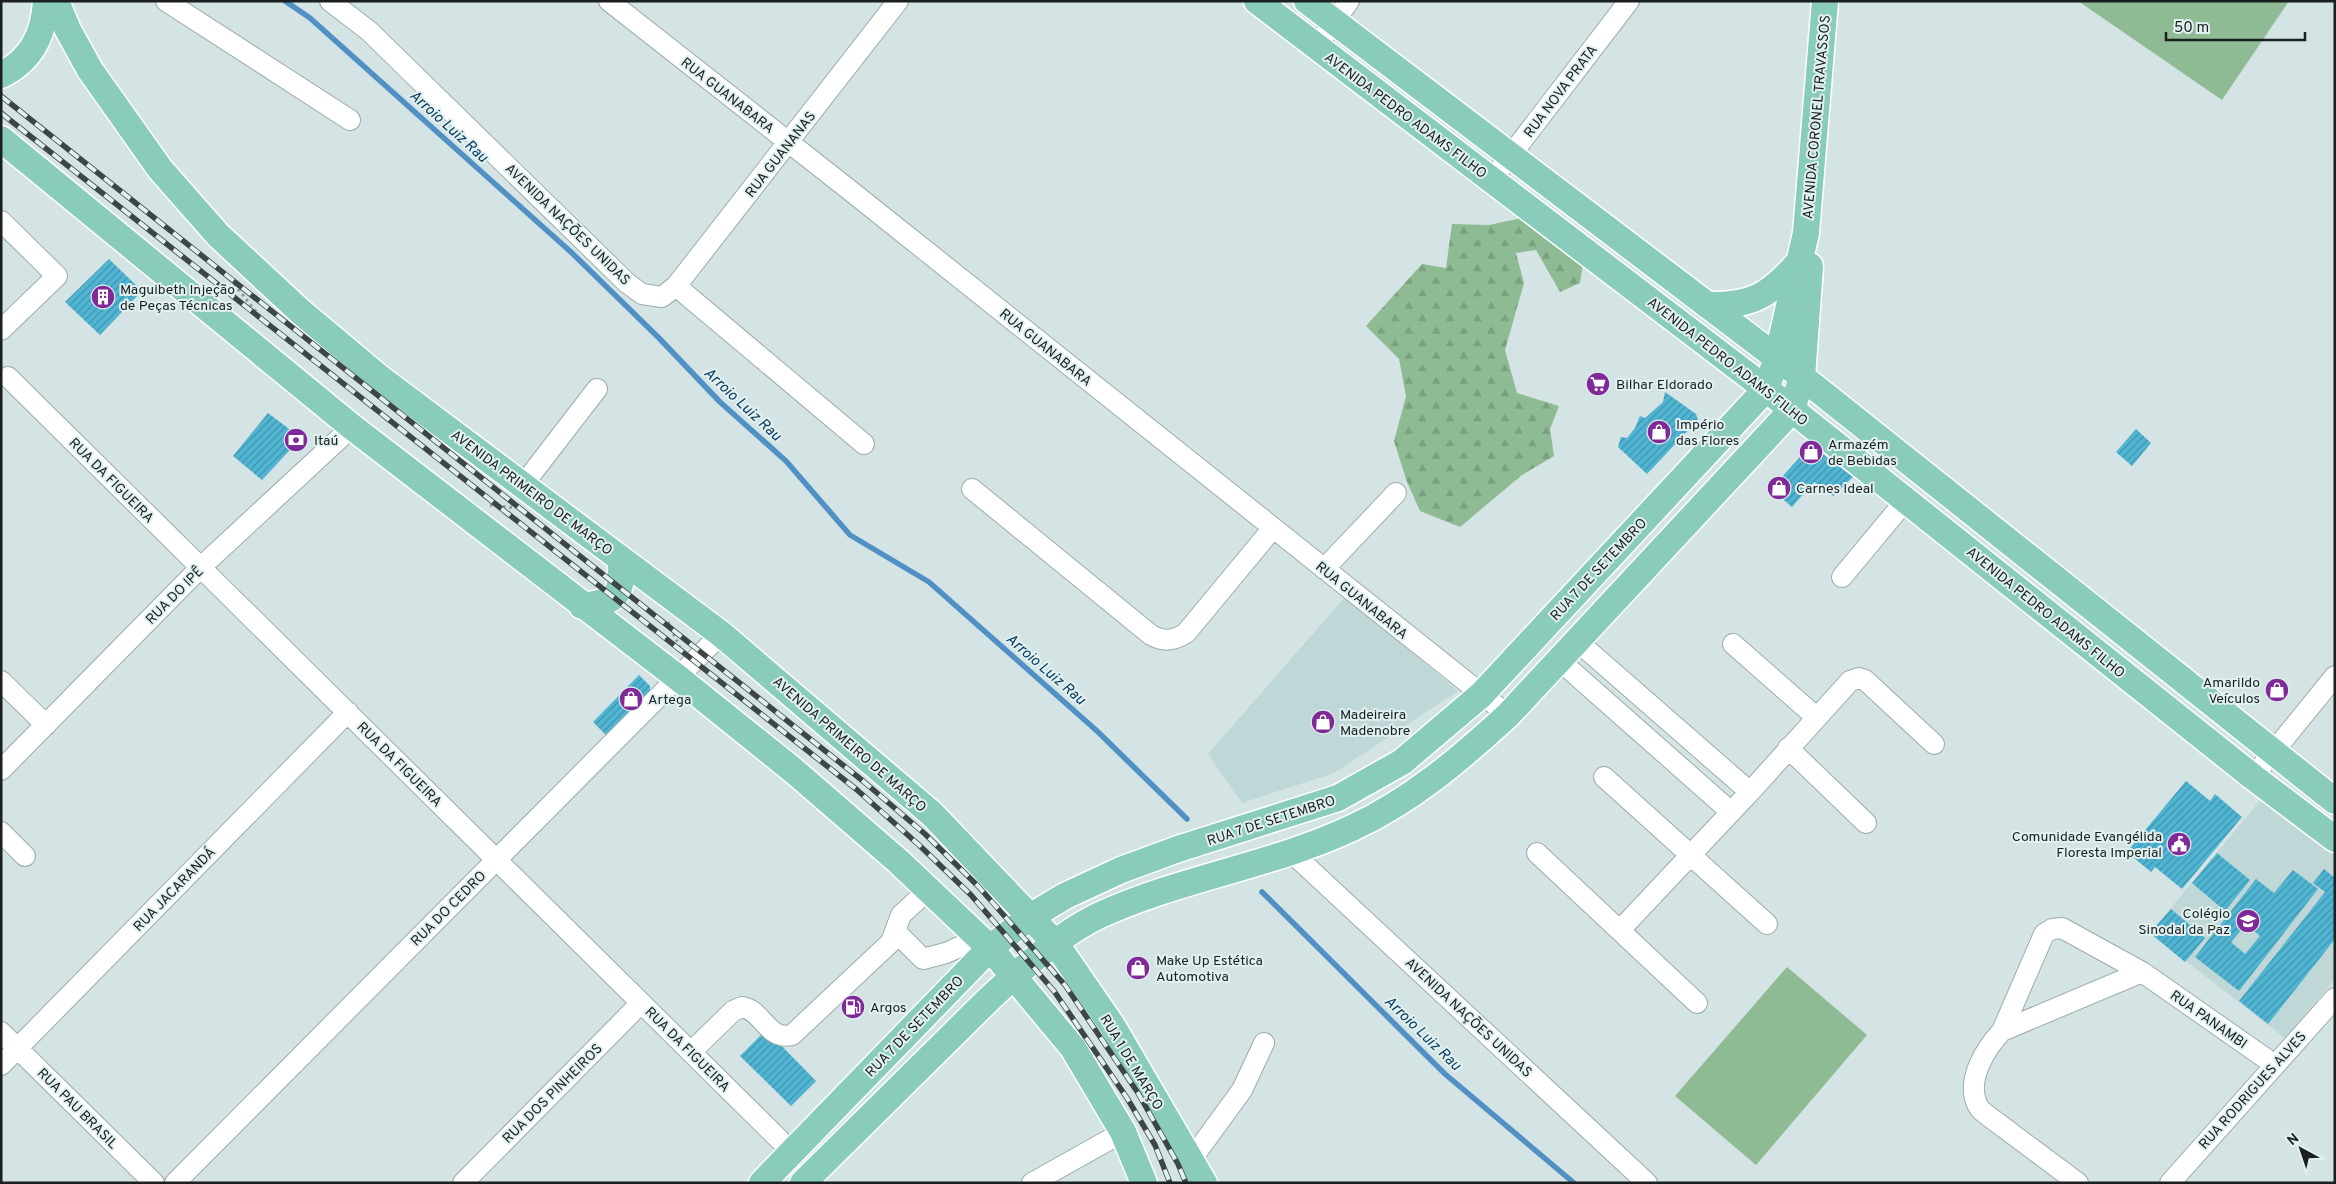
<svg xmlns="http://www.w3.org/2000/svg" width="2336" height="1184" viewBox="0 0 2336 1184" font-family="Overpass,sans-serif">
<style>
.built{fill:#bfd7d7}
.forest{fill:url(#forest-firs)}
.park{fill:#8ebb94}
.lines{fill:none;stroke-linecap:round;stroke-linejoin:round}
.stream{stroke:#5090c4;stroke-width:5.5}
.building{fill:url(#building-hatch);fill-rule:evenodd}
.minor-casing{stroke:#9cabab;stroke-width:22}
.major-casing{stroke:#fff;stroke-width:29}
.path{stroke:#8c9797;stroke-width:3;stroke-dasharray:2.5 4;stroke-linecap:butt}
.minor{stroke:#fff;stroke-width:20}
.major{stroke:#89ccbb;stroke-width:26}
.rail-casing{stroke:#3e4545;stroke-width:5.5}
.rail{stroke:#e1f0f0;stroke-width:4;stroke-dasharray:11;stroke-linecap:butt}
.labels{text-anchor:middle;stroke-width:4;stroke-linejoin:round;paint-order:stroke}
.street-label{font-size:14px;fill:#1a1f1f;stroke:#e1f0f0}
.poi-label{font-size:14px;fill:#1a1f1f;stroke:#e1f0f0;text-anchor:start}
.water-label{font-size:15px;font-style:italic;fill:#03385b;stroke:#e1f0f0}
</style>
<defs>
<pattern id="forest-firs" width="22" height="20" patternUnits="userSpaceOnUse" patternTransform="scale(1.25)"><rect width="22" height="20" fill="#8ebb94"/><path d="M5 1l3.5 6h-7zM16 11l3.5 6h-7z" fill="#7aa07f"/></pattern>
<pattern id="building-hatch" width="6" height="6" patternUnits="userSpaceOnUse" patternTransform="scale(1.25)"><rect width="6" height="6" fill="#4fb5d3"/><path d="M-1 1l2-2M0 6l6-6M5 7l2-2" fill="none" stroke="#4193ab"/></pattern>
</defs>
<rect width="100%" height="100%" fill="#d4e3e3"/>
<!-- built -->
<path class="built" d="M1345 597 1458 691 1334 773 1242 803 1208 754Z
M2263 797 2335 854V979L2285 1038 2150 933Z"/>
<!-- forest -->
<path class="forest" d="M1522 218 1583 263 1580 283 1560 292 1536 250 1516 253 1524 283 1505 350 1517 393 1559 406 1550 429 1554 456 1522 475 1460 527 1420 511 1407 482 1394 441 1406 396 1399 359 1366 326 1422 264 1446 268 1452 224 1489 225Z"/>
<!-- park -->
<path class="park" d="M2078 1H2289L2222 100Z
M1787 967 1867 1035 1756 1165 1675 1096Z"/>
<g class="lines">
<!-- stream -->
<path class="stream" d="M285 1 310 18 572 253 659 338 720 402 786 461 850 535 929 582 1097 731 1187 819
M1262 892 1445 1074 1574 1183"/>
</g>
<!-- building -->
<path class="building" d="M109 259 142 291 100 335 65 302Z
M1665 392 1696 414 1698 420 1647 474 1618 447 1621 437 1627 438 1635 428 1640 416 1645 418 1663 402Z
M268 413 301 438 262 480 233 456Z
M2136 429 2151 443 2132 466 2116 452Z
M1811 445 1853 477 1833 496 1814 482 1792 507 1771 489Z
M639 675 650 686V696L609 738 593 722Z
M2186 781 2210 801 2215 794 2242 817 2182 889 2155 867 2151 872 2127 852Z
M2217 853 2250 880 2225 911 2192 883Z
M2324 869 2335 878V939L2268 1024 2239 1001 2325 892 2313 883Z
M2293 870 2318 889 2239 991 2195 957 2256 879 2274 893ZM2246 924 2260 936 2245 954 2231 942Z
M2171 909 2205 938 2185 962 2150 933Z
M766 1030 816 1081 791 1106 740 1056Z"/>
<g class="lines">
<!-- minor casing -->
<g class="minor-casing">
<path id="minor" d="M166 1 350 120
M330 1 369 31 627 283 642 294 662 297 676 286 898 1
M609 1 852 192 1508 715
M1316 47 1349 1
M1491 181 1629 1
M1 221 57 276 1 330
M676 286 864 444
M8 377 792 1152
M523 485 597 389
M972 489 1151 635C1164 642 1173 641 1186 633L1273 528
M1324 569 1396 493
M1842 577 1906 500
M1577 641 1750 792
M1733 644 1816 717
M1559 660 1731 812
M1 681 46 725
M1788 748 1866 823
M1 770 201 567 352 427
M1604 777 1767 924
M2253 777 2335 676
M1 832 25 856
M1291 852 1647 1183
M1537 853 1697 1003
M1620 930 1750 792 1850 681 1859 678 1865 680 1934 744
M896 932 923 959 946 953 979 938
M2002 1031 2044 934 2052 929 2062 928 2142 972 2275 1065
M1 1032 154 1183
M691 1052 733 1011 742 1007C763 1010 767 1041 792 1035L891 942 901 915 928 890
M1 1065 348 712
M1191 1160 1242 1090 1264 1043
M175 1183 721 634
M463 1183 641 1003
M1032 1183 1123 1132
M2078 1183 1987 1115C1983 1112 1978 1108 1977 1104 1966 1079 1986 1048 2002 1031L2142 972
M2170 1183 2335 998"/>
</g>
<!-- major casing -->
<g class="major-casing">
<path id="major" d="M56 1 68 30 90 70 160 169 218 235 301 312 381 379 721 634 932 814 1056 944 1113 1027 1204 1183
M1257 1 1766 389 2253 777 2335 839
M1307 1 1797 373 2335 801
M1 75C32 60 44 34 46 1
M1 139 352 427 677 677 794 771 898 861 990 948 1073 1048 1123 1132 1144 1183
M1707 305C1752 306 1769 296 1799 262
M582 606C619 601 622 596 621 559
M762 1183 990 948 1030 917 1065 896 1121 870 1178 849 1338 798 1402 762 1481 695 1766 389 1777 358 1806 233 1825 1
M803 1183 990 998C1019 971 1062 933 1098 916 1180 878 1271 866 1352 828 1411 801 1460 759 1508 715L1792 410 1802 377 1810 266"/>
</g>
<!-- path -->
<path class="path" d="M230 279 270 329
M490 505 516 508
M668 622 680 648"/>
<!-- minor -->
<use href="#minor" class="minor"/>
<!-- major -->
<use href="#major" class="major"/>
<!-- rail casing -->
<g class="rail-casing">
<path id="rail" d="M1 96 863 781 925 834 979 887 1065 985 1138 1093 1178 1164 1186 1183
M1 113 856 789 919 845 971 895 1054 991 1127 1098 1155 1145 1170 1183"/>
</g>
<!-- rail -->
<use href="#rail" class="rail"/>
</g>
<!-- icons -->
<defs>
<g id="building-disc" transform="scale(1.25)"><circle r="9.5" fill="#802a99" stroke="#e1f0f0"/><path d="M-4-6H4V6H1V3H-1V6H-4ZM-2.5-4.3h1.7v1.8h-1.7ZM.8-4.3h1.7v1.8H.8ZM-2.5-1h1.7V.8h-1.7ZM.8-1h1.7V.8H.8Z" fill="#fff"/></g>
<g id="supermarket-disc" transform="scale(1.25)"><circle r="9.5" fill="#802a99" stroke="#e1f0f0"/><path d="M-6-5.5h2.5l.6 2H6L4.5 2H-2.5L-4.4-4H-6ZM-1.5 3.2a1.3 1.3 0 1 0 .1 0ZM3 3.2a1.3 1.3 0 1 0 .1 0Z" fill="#fff"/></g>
<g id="shop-disc" transform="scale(1.25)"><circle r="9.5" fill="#802a99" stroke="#e1f0f0"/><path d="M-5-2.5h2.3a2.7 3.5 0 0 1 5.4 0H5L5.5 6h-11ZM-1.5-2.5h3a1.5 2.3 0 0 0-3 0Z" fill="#fff"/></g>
<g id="bank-disc" transform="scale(1.25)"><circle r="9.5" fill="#802a99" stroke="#e1f0f0"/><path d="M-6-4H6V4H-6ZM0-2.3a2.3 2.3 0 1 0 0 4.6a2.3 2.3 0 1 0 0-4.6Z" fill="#fff"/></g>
<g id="civic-disc" transform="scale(1.25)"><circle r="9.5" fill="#802a99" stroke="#e1f0f0"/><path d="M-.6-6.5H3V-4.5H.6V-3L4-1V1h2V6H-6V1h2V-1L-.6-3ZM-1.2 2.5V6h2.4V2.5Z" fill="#fff"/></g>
<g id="school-disc" transform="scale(1.25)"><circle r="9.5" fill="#802a99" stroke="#e1f0f0"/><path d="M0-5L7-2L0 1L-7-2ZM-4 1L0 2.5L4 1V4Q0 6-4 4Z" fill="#fff"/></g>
<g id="fuel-disc" transform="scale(1.25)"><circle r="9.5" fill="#802a99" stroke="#e1f0f0"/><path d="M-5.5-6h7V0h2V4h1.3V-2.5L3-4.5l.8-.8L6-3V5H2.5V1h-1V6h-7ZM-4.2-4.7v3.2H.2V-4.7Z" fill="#fff"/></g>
</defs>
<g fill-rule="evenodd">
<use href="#building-disc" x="103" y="297"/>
<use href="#supermarket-disc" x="1598" y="384"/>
<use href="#shop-disc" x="1659" y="432"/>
<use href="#bank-disc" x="296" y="440"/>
<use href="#shop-disc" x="1811" y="452"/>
<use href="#shop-disc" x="1779" y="488"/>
<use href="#shop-disc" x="2277" y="690"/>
<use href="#shop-disc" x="631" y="699"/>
<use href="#shop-disc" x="1323" y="722"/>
<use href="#civic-disc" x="2179" y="844"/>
<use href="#school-disc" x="2248" y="921"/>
<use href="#shop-disc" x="1138" y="968"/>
<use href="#fuel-disc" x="853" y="1007"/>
</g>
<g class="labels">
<!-- street labels -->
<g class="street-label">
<text transform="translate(1560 91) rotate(-53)" y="5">RUA NOVA PRATA</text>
<text transform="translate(728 95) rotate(38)" y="5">RUA GUANABARA</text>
<text transform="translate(1406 115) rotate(37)" y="5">AVENIDA PEDRO ADAMS FILHO</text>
<text transform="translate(1816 117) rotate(-85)" y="5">AVENIDA CORONEL TRAVASSOS</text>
<text transform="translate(780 154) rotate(-52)" y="5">RUA GUANANAS</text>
<text transform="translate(568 224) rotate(44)" y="5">AVENIDA NAÇÕES UNIDAS</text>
<text transform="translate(1046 347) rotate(39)" y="5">RUA GUANABARA</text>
<text transform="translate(1728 361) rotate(38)" y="5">AVENIDA PEDRO ADAMS FILHO</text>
<text transform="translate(112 480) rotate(45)" y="5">RUA DA FIGUEIRA</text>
<text transform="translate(532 492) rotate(37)" y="5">AVENIDA PRIMEIRO DE MARÇO</text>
<text transform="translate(1598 569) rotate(-47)" y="5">RUA 7 DE SETEMBRO</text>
<text transform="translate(174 595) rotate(-45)" y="5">RUA DO IPÊ</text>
<text transform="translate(1362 600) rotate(39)" y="5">RUA GUANABARA</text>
<text transform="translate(2046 612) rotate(39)" y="5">AVENIDA PEDRO ADAMS FILHO</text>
<text transform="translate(850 744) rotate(41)" y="5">AVENIDA PRIMEIRO DE MARÇO</text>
<text transform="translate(400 764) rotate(45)" y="5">RUA DA FIGUEIRA</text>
<text transform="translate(1271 820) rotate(-18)" y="5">RUA 7 DE SETEMBRO</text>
<text transform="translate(174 889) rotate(-46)" y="5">RUA JACARANDÁ</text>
<text transform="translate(448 908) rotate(-45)" y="5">RUA DO CEDRO</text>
<text transform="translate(1469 1017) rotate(43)" y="5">AVENIDA NAÇÕES UNIDAS</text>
<text transform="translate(2209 1019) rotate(35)" y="5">RUA PANAMBI</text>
<text transform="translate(914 1026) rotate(-46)" y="5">RUA 7 DE SETEMBRO</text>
<text transform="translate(688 1049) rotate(45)" y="5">RUA DA FIGUEIRA</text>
<text transform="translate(1132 1062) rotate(59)" y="5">RUA 1 DE MARÇO</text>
<text transform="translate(2252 1090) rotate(-48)" y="5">RUA RODRIGUES ALVES</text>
<text transform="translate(552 1093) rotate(-45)" y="5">RUA DOS PINHEIROS</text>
<text transform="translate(78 1108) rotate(45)" y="5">RUA PAU BRASIL</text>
</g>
<!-- poi labels -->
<g class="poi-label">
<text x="120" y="294">Maguibeth Injeção<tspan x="120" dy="16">de Peças Técnicas</tspan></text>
<text x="1616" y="389">Bilhar Eldorado</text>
<text x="1676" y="429">Império<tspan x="1676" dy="16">das Flores</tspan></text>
<text x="314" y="445">Itaú</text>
<text x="1828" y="449">Armazém<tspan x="1828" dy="16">de Bebidas</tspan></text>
<text x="1796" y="493">Carnes Ideal</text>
<text x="2260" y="687" text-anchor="end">Amarildo<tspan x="2260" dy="16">Veículos</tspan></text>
<text x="648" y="704">Artega</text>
<text x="1340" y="719">Madeireira<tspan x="1340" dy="16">Madenobre</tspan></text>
<text x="2162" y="841" text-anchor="end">Comunidade Evangélida<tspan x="2162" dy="16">Floresta Imperial</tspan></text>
<text x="2230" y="918" text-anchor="end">Colégio<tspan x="2230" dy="16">Sinodal da Paz</tspan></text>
<text x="1156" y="965">Make Up Estética<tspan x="1156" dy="16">Automotiva</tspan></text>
<text x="870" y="1012">Argos</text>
</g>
<!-- water labels -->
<g class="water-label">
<text transform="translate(449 126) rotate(42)" y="5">Arroio Luiz Rau</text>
<text transform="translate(743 404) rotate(43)" y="5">Arroio Luiz Rau</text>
<text transform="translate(1046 669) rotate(41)" y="5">Arroio Luiz Rau</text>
<text transform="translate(1423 1033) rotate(44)" y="5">Arroio Luiz Rau</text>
</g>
</g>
<!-- border -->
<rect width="2336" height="1184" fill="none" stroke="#1a1f1f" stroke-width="5"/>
<!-- north arrow -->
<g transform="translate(2301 1149) rotate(320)" stroke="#e1f0f0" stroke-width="4" paint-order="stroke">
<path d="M0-4L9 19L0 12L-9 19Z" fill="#1a1f1f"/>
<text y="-8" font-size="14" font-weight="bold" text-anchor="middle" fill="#1a1f1f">N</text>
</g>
<!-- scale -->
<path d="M2166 32v8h139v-8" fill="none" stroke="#1a1f1f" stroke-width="2.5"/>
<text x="2174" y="32" font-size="15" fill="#1a1f1f" stroke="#e1f0f0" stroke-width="4" paint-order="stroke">50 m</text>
</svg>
